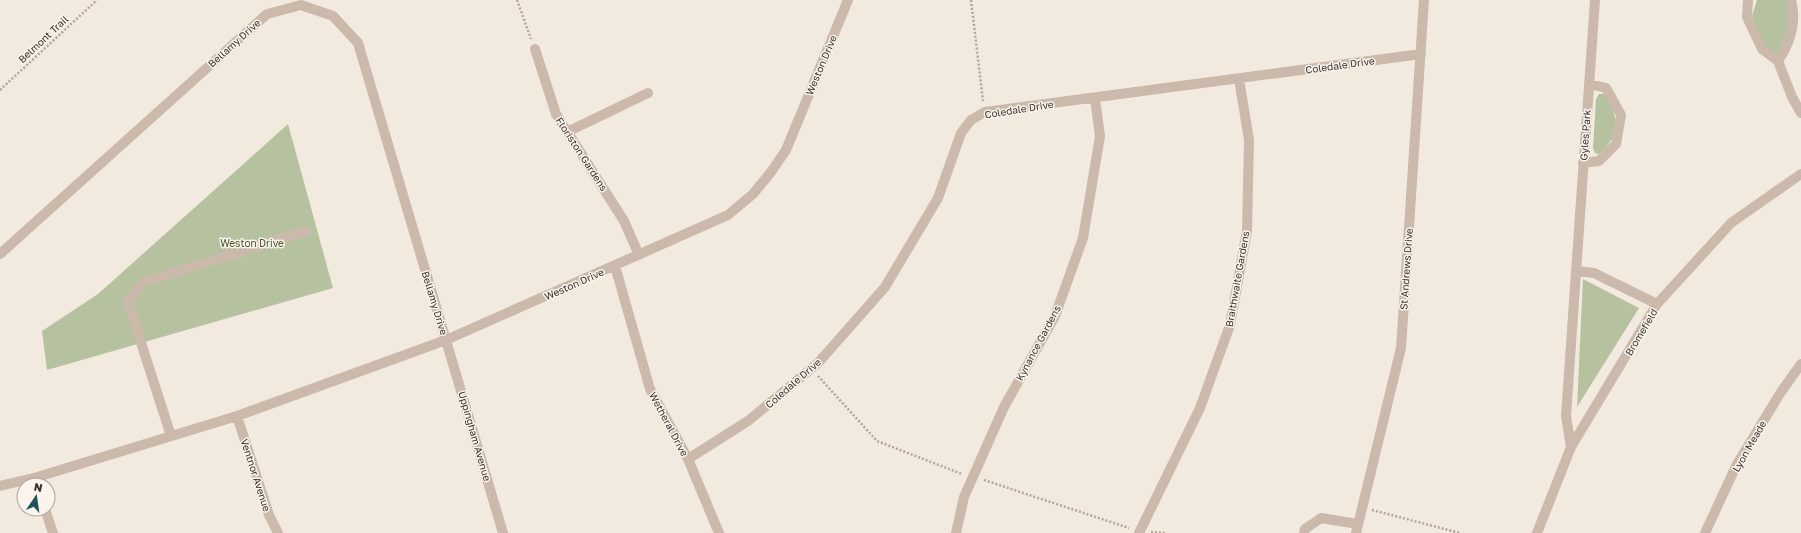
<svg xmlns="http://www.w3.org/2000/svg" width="1801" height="533" viewBox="0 0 1801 533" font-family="'Golos Text',sans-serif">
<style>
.green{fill:#b6c29f}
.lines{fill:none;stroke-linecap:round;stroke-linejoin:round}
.path{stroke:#b7a495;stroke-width:2.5;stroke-dasharray:2 2;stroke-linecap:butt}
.minor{stroke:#cbbaab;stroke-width:10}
.labels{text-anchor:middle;stroke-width:3;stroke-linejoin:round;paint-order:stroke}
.street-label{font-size:10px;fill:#392f2a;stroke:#faf4ec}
.park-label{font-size:10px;fill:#47572e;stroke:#faf4ec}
</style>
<rect width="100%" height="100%" fill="#f3eadf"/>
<!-- green -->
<path class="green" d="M1757 0H1786L1792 20 1778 55 1763 46 1752 16Z
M1599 94H1605C1618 119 1623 132 1599 154L1595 153 1593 148 1596 99Z
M288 124 333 288 47 370 42 331 98 294Z
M1583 279 1639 308 1577 407Z"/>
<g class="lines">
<!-- path -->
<path class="path" d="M517 0 531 39
M971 0 983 101
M0 90 97 0
M818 376 877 441 962 474
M984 480 1129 528
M1372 510 1460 533
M1151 532 1167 533"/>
<!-- minor -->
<path class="minor" d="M1748 0 1747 17 1762 49 1778 61 1792 97 1801 113
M535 49 556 114 624 221 639 255
M1778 61C1790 43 1797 22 1791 0
M567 132 648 93
M1583 163 1599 161 1616 144 1621 115 1606 88 1589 84
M0 254 267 14 301 5 333 16 358 43 503 533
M615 266 650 389 688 459 719 533
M1577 271 1594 273 1657 304
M237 416 269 515 278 533
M171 436 128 302 144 282 307 231
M1571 447 1566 416 1595 0
M688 459 748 421 818 363 885 287 938 198 961 133 971 120 985 112 1421 54
M0 486 34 478 237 416 446 340 728 215 753 194 771 172 786 150 848 0
M45 509 53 533
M956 533 964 497 1004 407 1055 316 1083 238 1100 136 1095 99
M1139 533 1200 408 1230 325 1247 231 1249 140 1239 79
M1304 533 1305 529 1321 518 1358 524
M1356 533 1401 348 1424 0
M1537 533 1571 447 1657 304 1731 223 1801 174
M1705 533 1737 464 1781 392 1801 364"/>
</g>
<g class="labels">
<!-- street labels -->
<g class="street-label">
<text transform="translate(43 39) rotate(-43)" y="4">Belmont Trail</text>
<text transform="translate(234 43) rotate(-42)" y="4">Bellamy Drive</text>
<text transform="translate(821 65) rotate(-67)" y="4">Weston Drive</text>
<text transform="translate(1340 65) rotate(-8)" y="4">Coledale Drive</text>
<text transform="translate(1019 109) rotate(-9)" y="4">Coledale Drive</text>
<text transform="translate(1585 135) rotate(-86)" y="4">Gyles Park</text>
<text transform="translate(582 154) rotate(57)" y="4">Floriston Gardens</text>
<text transform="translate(1406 269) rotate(-86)" y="4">St Andrews Drive</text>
<text transform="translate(1237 279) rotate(-80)" y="4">Braithwaite Gardens</text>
<text transform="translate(574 284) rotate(-24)" y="4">Weston Drive</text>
<text transform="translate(435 303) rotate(73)" y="4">Bellamy Drive</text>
<text transform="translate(1641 332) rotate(-59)" y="4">Bromefield</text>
<text transform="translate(1038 343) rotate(-62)" y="4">Kynance Gardens</text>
<text transform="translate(793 383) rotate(-41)" y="4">Coledale Drive</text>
<text transform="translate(669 424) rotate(62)" y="4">Wetheral Drive</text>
<text transform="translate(475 436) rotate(74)" y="4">Uppingham Avenue</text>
<text transform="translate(1749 446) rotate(-60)" y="4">Lyon Meade</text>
<text transform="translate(256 475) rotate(72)" y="4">Ventnor Avenue</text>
</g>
<!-- park labels -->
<g class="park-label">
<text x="252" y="247">Weston Drive</text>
</g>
</g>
<!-- north arrow -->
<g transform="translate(36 497) rotate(13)"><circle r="19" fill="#faf4ec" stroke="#ada59e"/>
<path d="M0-3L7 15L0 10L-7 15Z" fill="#1f555a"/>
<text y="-6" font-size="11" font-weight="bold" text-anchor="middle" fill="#392f2a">N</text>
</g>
</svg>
